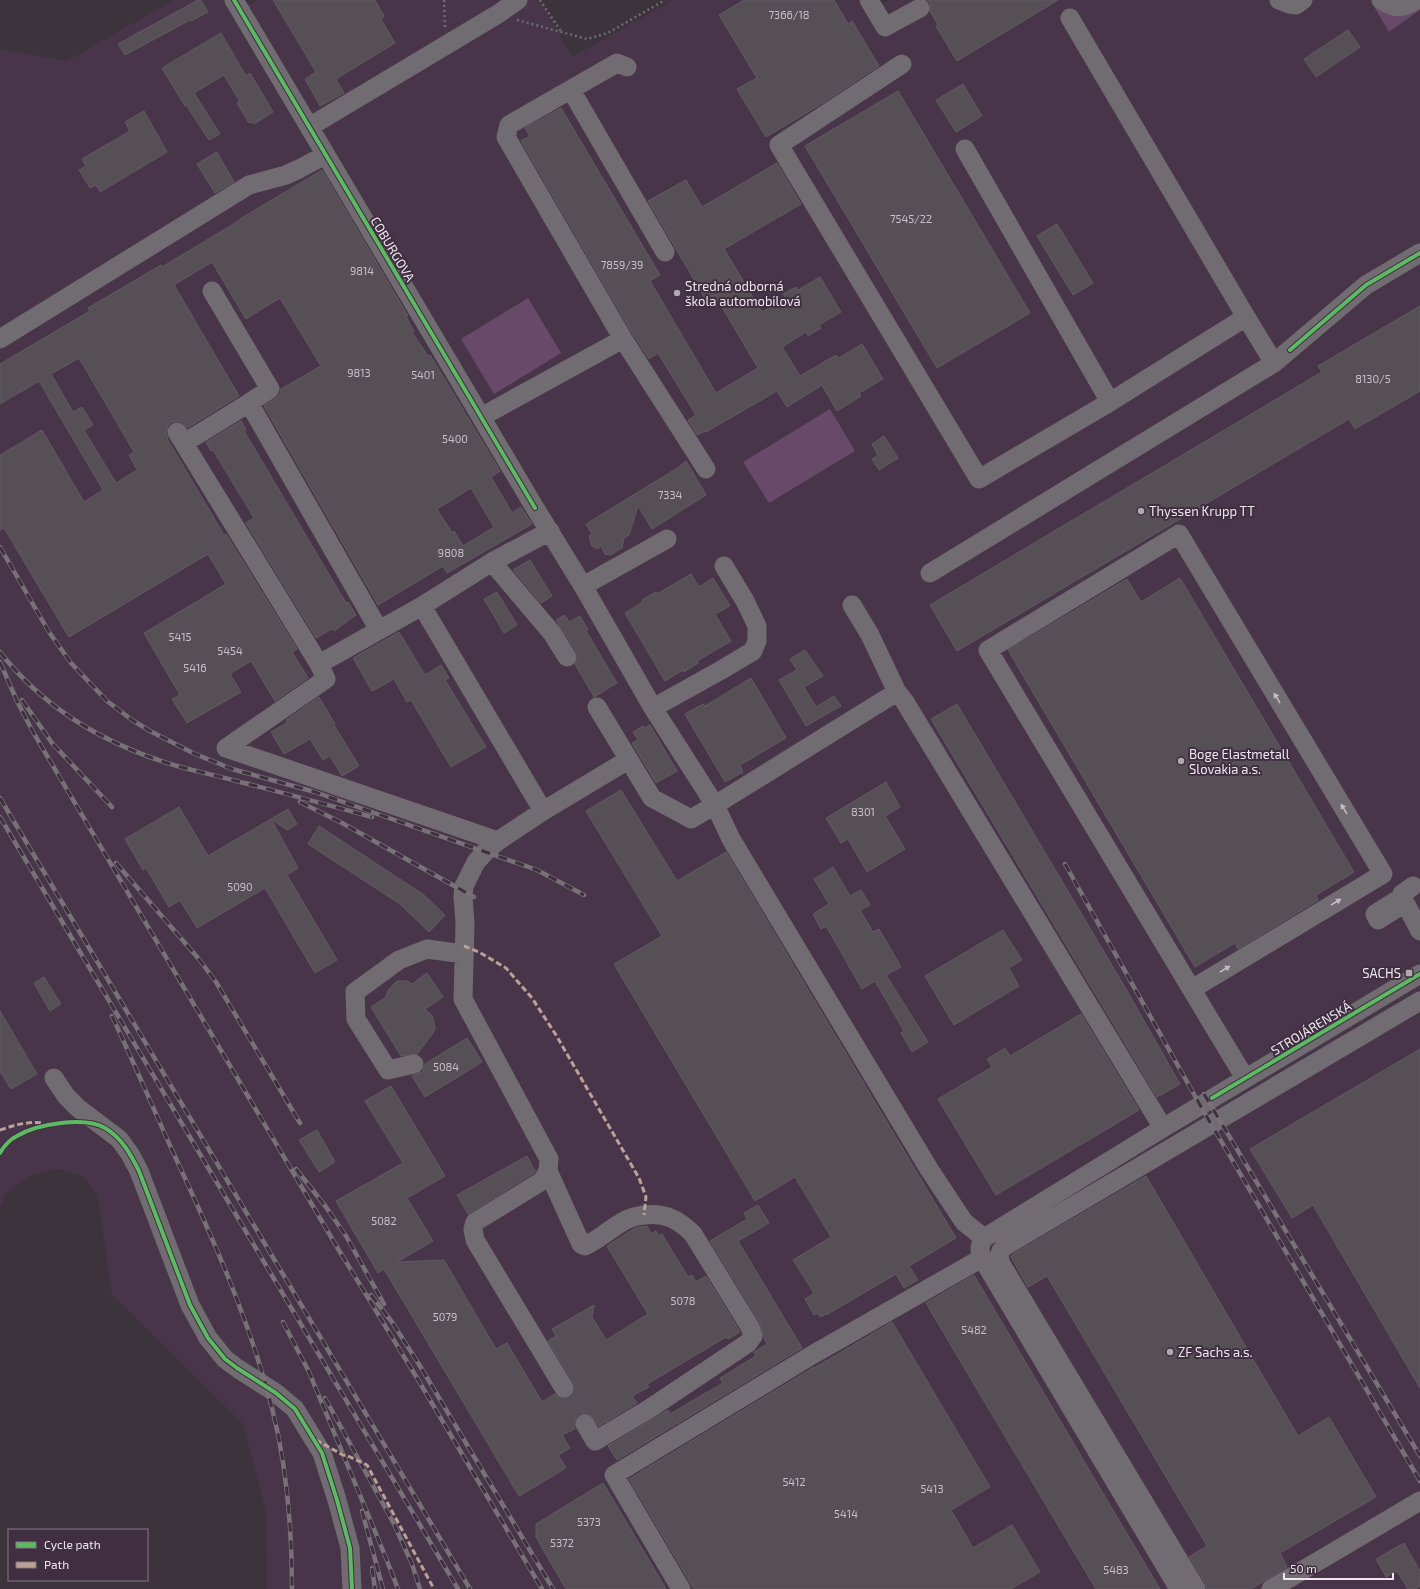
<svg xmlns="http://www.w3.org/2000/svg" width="1420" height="1589" viewBox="0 0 1420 1589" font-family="'Exo 2',sans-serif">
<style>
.built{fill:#483549}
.green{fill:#69496a}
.building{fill:#564f56;stroke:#625b62;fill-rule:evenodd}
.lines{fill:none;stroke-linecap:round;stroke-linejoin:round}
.minor-tunnel{stroke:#574e57;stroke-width:19;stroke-dasharray:19 10;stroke-linecap:butt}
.path{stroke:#706b70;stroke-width:2.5;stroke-dasharray:2 3;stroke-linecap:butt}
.minor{stroke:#716c71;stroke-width:19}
.rail-casing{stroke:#787278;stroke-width:4.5}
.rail{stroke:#3f2f40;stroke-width:3;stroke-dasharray:9;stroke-linecap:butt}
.quiet{stroke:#bda197;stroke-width:3;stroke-dasharray:6 3;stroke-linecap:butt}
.cycleway-casing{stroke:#3f2f40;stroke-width:6}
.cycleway{stroke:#5cba63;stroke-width:4}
.oneway{fill:#c4bbc4}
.poi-dot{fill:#b1a7b1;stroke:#3f2f40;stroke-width:1.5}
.labels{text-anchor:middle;stroke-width:4;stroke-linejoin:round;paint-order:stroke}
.number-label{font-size:11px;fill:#cac0ca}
.street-label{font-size:13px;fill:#f0e6f0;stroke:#3f2f40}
.poi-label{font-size:13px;fill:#f0e6f0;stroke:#3f2f40;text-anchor:start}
</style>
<rect width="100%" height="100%" fill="#3c333c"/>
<!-- built -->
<path class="built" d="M174 0H245L252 4 257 0H541L572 57 673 0H876L881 5 890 0H1420V1589H267L266 1511 243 1424 112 1295 98 1195 81 1175 58 1169 28 1177 6 1194 0 1208V49L67 61Z"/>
<!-- green -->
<path class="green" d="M1370 0 1376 5 1420 4V10L1389 32Z
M528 298 561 353 494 394 461 339Z
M830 409 855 451 769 503 743 462Z"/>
<!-- building -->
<path class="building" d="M198 0H201L208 12 191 21 190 20 125 55 118 44Z
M273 0H375L384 16 381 19 395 43 336 79 344 93 320 106 305 79 316 72Z
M744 0H834L848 24 852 21 879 66 826 101 766 137 737 89 757 78 719 15Z
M927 0H1058L957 61 936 26 938 25 930 11V3Z
M1348 30 1360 47 1316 77 1304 59Z
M221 33 246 76 250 73 273 112 254 124 252 122 249 123 237 103 240 102 224 75 194 93 220 134 209 140 186 105 185 106 162 68Z
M963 84 982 116 956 132 936 100Z
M898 91 1030 313 937 368 805 146Z
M561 108 660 275 650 281 716 393 758 368 715 295 706 300 648 201 686 180 702 207 777 163 801 204 724 249 762 312 786 298 783 294 796 287 798 290 820 277 841 312 819 325 821 328 808 336 806 332 782 347 800 376 836 355 839 358 862 344 883 379 859 393 861 396 837 411 822 385 787 407 777 391 706 432 705 431 697 435 688 420 696 415 658 353 649 359 632 333 521 141 530 136 525 128Z
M144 111 167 152 100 192 96 185 90 188 79 170 86 166 82 159 130 131 125 122Z
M217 152 234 182 215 193 197 164Z
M322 170 408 316 406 317 414 331 412 332 428 356 430 355 500 471 491 477 512 513 521 507 532 524 447 573 443 566 378 605 264 406 276 398 280 394 281 389 321 366 280 298 246 319 212 262 174 285 239 396 187 428 182 422 177 421 172 422 168 426 166 433 168 440 224 535 226 534 297 649 292 652 308 678 275 701 251 661 230 674 241 692 187 723 172 699 180 695 144 633 226 584 208 554 69 637 4 528 0 530V455L42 430 84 502 103 490 39 381 0 404V364L90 311 88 308 161 265 162 267 240 220V219ZM79 358 134 452 129 455 137 470 116 483 84 430 93 425 82 407 73 412 51 374ZM471 488 494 527 463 546 454 531 452 533 437 509Z
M1057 224 1093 283 1073 295 1037 236Z
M1420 306V391L1355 429 1349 419 957 651 930 605 1322 372 1318 366Z
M241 421 246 430 244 431 346 603 348 602 356 615 334 631 332 629 316 638 246 523 254 518 213 450 211 451 206 442Z
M884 436 898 458 879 470 872 459 878 455 872 444Z
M686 461 706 495 652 529 638 506 629 535 624 538 622 548 610 555 605 554 601 546 597 549 592 546 589 536 592 534 586 524 679 467Z
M530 560 552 596 541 603 513 570Z
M691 574 699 587 713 578 730 606 715 614 731 641 697 661 698 663 684 672 683 670 665 681 625 613 643 602 642 600 656 592 657 594Z
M1180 578 1354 872 1316 895 1318 900 1238 949 1235 943 1195 967 1008 650 1127 579 1141 602Z
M497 592 517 625 504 633 484 599Z
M565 615 569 622 580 616 588 630 586 631 617 683 594 697 575 664 578 657 576 651 556 620Z
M399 632 425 675 441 665 449 678 445 680 486 747 451 767 411 700 407 702 394 679 372 691 353 658Z
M805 650 823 676 804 687 816 707 834 696 841 706 806 726 779 680 797 670 790 659Z
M751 678 786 738 740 765 743 772 725 782 685 714 703 704 705 706Z
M319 697 335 724 334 725 359 766 342 776 330 756 323 760 310 739 284 754 271 732 287 723 286 720Z
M957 704 1126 989 1180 1084 1157 1097 931 719Z
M650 725 677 771 656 783 632 743 638 740 633 732 643 726 644 728Z
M886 782 900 807 885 816 905 849 867 872 848 839 841 843 826 818Z
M621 790 677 881 726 852 956 1238 909 1266 918 1280 904 1288 896 1274 826 1315V1314L820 1317 818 1313 814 1315 805 1299 814 1293 793 1260 831 1237 795 1177 755 1201 614 964 662 936 586 811Z
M179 807 208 856 271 819 298 868 287 875 337 960 315 973 265 888 197 928 180 900 169 907 146 868 143 870 125 839Z
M288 809 297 824 287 830 271 819Z
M319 826 424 895 445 915 429 932 400 904 308 844Z
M833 867 850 896 861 890 870 905 860 910 873 932 879 929 901 967 886 975 928 1042 912 1052 901 1033 904 1031 875 981 862 989 826 926 821 929 813 914 829 904 814 879Z
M1003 930 1022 960 1009 968 1019 986 954 1025 925 976Z
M427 973 443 997 425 1009 433 1017 435 1028 433 1033 417 1054 401 1056 371 1007 385 998 389 989 397 981H407L412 984Z
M44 977 61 1004 50 1011 34 983Z
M0 1011 37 1074 11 1089 0 1071Z
M1081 1014 1139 1110 996 1195 938 1099 992 1067 987 1059 1005 1048 1010 1056Z
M467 1038 482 1062 425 1097 412 1076 422 1072 425 1064Z
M1420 1049V1388L1313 1205 1292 1218 1250 1149Z
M391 1086 445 1176 407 1198 433 1241 397 1262 444 1260 496 1349 507 1343 542 1402 555 1394 559 1398 565 1399 569 1398 573 1394 575 1388 573 1382 548 1341 556 1336 552 1329 594 1305 592 1317 606 1340 648 1314 607 1246 635 1228 647 1226 651 1234 656 1231 659 1236 662 1234 688 1277 692 1275 696 1282 706 1276 740 1332 728 1339 726 1337 647 1384 649 1387 632 1396 637 1403 599 1426 590 1414 585 1413 579 1415 575 1419 574 1424 575 1429 562 1435 570 1448 558 1455 566 1468 519 1496 384 1269 378 1273 336 1201 403 1163 365 1101Z
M317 1130 335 1162 319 1172 299 1140Z
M527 1156 535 1171 534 1173 468 1214 457 1195Z
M1146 1176 1298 1436 1329 1417 1376 1497 1280 1553 1287 1567 1251 1589H1207L1205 1583 1189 1557 1207 1546 1047 1276 1028 1287 1011 1257 1013 1254Z
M758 1205 769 1223 738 1241 802 1348 617 1460 608 1446 668 1410 670 1414 723 1383 720 1378 756 1356 754 1352 767 1344 764 1338 759 1321 710 1241 747 1219 744 1213Z
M974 1275 1120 1522 1160 1589H1096L975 1386 926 1303Z
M892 1322 990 1487 951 1510 973 1548 1012 1525 1040 1572 1011 1589H694L629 1479 814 1367V1368Z
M603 1483 646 1555 666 1589H566L536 1537V1524Z
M1404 1543 1420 1571V1586L1416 1589H1408L1397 1571 1386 1577 1376 1559Z"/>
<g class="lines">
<!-- minor-tunnel -->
<path class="minor-tunnel" d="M564 1388 585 1424"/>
<!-- path -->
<path class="path" d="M444 0 445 27
M540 0 562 33
M517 20 587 39 608 33 665 0"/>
<!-- minor -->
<path class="minor" d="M234 0 535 508 583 586 653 708 715 805 897 692 905 702 1163 1128
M869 0 885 27 920 8
M1279 0 1289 4 1296 5 1303 0
M1381 0C1395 9 1402 9 1416 0
M1070 18 1246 317
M902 64 779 145 979 479 1110 402 1246 317 1274 363 930 573
M571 90 665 252
M309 127 498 14 518 0
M965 149 1110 402
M212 291 270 389 249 403 379 630
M0 339 249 185 286 175 299 169 325 155
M623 339 506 137 509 125 617 63 627 67
M1274 363 1366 285 1420 253
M481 417 623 339 706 469
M177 432 319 664 422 606 492 562 550 531
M184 443 249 403
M492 562 552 633 567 657
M583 586 667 539
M852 605 870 635 897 692
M422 606 543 811
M319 664 326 679 226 748 498 841 486 851 476 862 464 886 463 896 465 924 463 999 549 1159 548 1171 542 1181 475 1222 473 1229 475 1240 564 1388
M597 707 652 798 691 819 715 805 731 839 929 1169 964 1222 984 1238
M653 708 723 669 753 651 757 641V626L745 601 724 566
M498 841 543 811 628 760
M1413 886 1402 894V897L1420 931
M1402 897 1375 914 1378 920 1405 903
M1192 989 1383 874 1179 534 988 650 1216 1030 1245 1078
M414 1064 388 1070 356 1019 355 992 399 960 427 949 464 954
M54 1078 66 1096 78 1108 119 1139 130 1154 139 1171 190 1305 208 1338 225 1359 237 1368 276 1393 295 1409 322 1453 337 1500 350 1548 352 1589
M548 1171 581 1244 585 1246C600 1239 612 1227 626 1220 631 1217 638 1216 644 1215 665 1212 679 1220 693 1234L750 1327 753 1336 748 1343 649 1409 595 1441 585 1424
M681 1589 614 1475 812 1355 982 1258
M1179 1589 982 1258C979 1250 979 1246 984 1238L1163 1128 1420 974
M1196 1589 1001 1264C998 1255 999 1250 1007 1245L1420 1001
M1271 1589 1420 1501"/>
<!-- rail casing -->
<g class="rail-casing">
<path id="rail" d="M0 547 49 632 71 663 107 701 132 720 150 731 193 753 232 769 315 792 537 870 584 895
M0 652C42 706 100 741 164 762 189 770 215 775 240 782 284 793 328 805 372 817
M0 662 17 701 33 732 340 1252 417 1378 542 1589
M22 700 52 743 112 807
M0 798 470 1589
M300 802 342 823 474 897
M0 817 458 1589
M116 863 198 958 216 982 300 1123
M1065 864 1200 1105 1420 1481
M112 1016C133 1061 152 1105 172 1150 211 1234 249 1318 272 1408 287 1467 292 1528 292 1589
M1204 1094 1420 1456
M296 1169 326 1207 346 1236 384 1304
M371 1295 392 1322 420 1366 553 1589
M283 1322 309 1372 386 1558 398 1589
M325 1398 394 1524 412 1564 420 1589
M362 1511 383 1589
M372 1568 375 1589"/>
</g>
<!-- rail -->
<use href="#rail" class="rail"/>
<!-- quiet -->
<path class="quiet" d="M464 946 479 952 506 968 532 998 556 1035 639 1178 646 1197 644 1215
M0 1130C15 1125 28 1121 44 1123
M316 1440 343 1455 348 1456 367 1465 434 1589"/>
<!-- cycleway casing -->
<g class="cycleway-casing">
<path id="cycleway" d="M234 0 535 508
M1290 350 1366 285 1420 253
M1212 1098 1420 974
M0 1153C4 1146 11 1139 17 1136 37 1124 85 1116 105 1128 122 1138 131 1155 139 1171L190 1305 208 1338 225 1359 237 1368 276 1393 295 1409 322 1453 337 1500 350 1548 352 1589"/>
</g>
<!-- cycleway -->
<use href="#cycleway" class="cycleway"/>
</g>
<!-- one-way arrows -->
<defs><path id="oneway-solid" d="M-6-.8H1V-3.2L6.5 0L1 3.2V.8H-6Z"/></defs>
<g class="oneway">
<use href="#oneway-solid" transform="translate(1277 698) rotate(-121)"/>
<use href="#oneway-solid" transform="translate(1344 809) rotate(-121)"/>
<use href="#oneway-solid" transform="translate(1336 902) rotate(-31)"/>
<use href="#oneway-solid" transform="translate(1225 969) rotate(-31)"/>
</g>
<!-- markers -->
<g class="poi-dot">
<circle cx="677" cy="293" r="4"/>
<circle cx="1141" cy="511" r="4"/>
<circle cx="1181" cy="761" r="4"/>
<rect x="1405" y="969" width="8" height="8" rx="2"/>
<circle cx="1170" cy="1352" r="4"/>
</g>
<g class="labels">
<!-- number labels -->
<g class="number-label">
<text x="789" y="19">7366/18</text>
<text x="911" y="223">7545/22</text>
<text x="622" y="269">7859/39</text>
<text x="362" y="275">9814</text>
<text x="359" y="377">9813</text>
<text x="423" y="379">5401</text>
<text x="1373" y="383">8130/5</text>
<text x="455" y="443">5400</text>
<text x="670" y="499">7334</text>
<text x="451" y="557">9808</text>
<text x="180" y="641">5415</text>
<text x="230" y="655">5454</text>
<text x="195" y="672">5416</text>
<text x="863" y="816">8301</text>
<text x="240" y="891">5090</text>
<text x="446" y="1071">5084</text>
<text x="384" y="1225">5082</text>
<text x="683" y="1305">5078</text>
<text x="445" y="1321">5079</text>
<text x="974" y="1334">5482</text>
<text x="794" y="1486">5412</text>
<text x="932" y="1493">5413</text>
<text x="846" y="1518">5414</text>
<text x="589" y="1526">5373</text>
<text x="562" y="1547">5372</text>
<text x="1116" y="1574">5483</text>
</g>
<!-- street labels -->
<g class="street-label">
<text transform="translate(393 249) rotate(59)" y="5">COBURGOVA</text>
<text transform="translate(1311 1028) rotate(-31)" y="5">STROJÁRENSKÁ</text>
</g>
<!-- poi labels -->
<g class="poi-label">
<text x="685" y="291">Stredná odborná<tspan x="685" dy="15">škola automobilová</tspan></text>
<text x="1149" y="516">Thyssen Krupp TT</text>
<text x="1189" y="759">Boge Elastmetall<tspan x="1189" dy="15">Slovakia a.s.</tspan></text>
<text x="1401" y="978" text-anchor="end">SACHS</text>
<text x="1178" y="1357">ZF Sachs a.s.</text>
</g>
</g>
<!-- legend -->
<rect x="8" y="1529" width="140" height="52" fill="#3f2f40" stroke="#867886"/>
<rect x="16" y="1542" width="20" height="6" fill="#5cba63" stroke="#867886"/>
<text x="44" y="1549" font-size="12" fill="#f0e6f0">Cycle path</text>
<rect x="16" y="1562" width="20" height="6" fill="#bda197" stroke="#867886"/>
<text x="44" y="1569" font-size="12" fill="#f0e6f0">Path</text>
<!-- scale -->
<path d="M1284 1573v6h109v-6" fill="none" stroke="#f0e6f0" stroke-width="2"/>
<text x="1290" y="1573" font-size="12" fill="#f0e6f0" stroke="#3f2f40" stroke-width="3" paint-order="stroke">50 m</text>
</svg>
